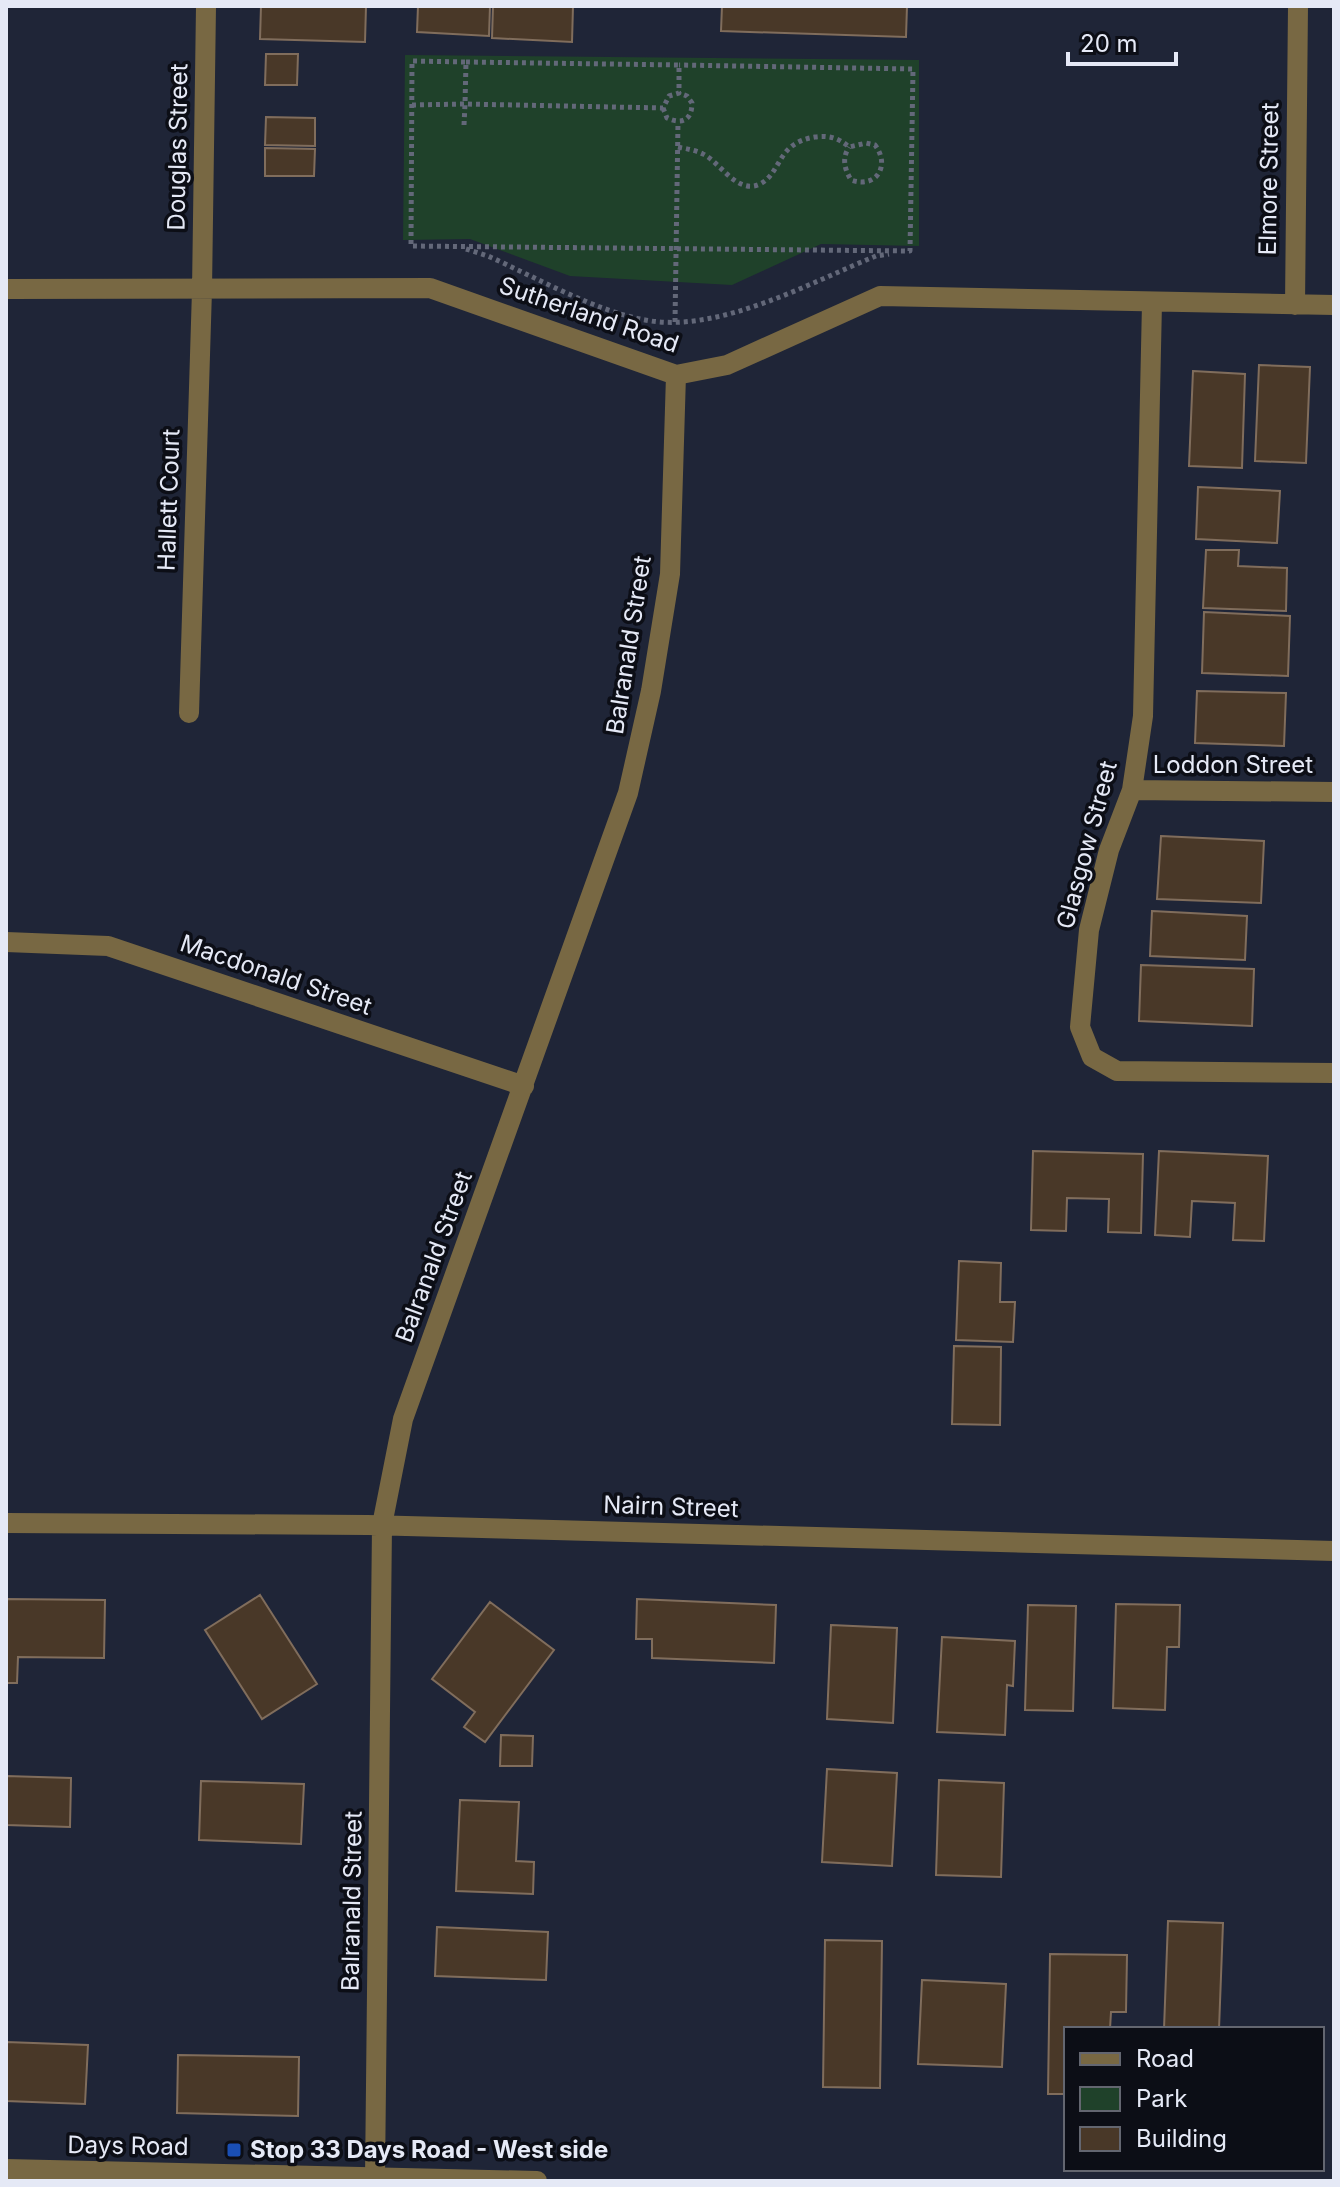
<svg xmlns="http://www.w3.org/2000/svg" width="1340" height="2187" viewBox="0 0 1340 2187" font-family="Inter,sans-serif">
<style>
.green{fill:#1f412a}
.building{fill:#493828;stroke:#806d5c;stroke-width:2}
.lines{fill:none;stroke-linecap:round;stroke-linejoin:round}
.path{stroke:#636879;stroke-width:5;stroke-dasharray:4 4;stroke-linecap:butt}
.minor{stroke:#786843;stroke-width:20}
.tertiary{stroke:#786843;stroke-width:20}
.transit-dot{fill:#1a4fb4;stroke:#0c0e16;stroke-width:3}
.labels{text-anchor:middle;stroke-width:7;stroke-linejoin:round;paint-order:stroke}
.street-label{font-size:24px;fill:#e5e9f6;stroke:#0c0e16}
.poi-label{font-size:24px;font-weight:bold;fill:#e5e9f6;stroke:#0c0e16;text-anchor:start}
</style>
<rect width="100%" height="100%" fill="#1f2537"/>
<!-- green -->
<path class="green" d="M405 55 919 60V246L821 244 732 285 570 276 470 239 403 240Z"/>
<!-- building -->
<path class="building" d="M261 6H366L365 42 260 39Z
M418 6H490L489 36 417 32Z
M493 6H573L572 42 492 38Z
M722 6H907L906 37 721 31Z
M266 54H298L297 85H265Z
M266 117 315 118V146L265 145Z
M265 148 315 149 314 176H265Z
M1259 365 1310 367 1306 463 1255 461Z
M1193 371 1245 374 1242 468 1189 466Z
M1198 487 1280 491 1277 543 1196 539Z
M1206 550H1239L1238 566 1287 568 1286 611 1203 608Z
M1204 612 1290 616 1288 676 1202 673Z
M1197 691 1286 693 1284 746 1195 743Z
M1161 836 1264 841 1261 903 1157 899Z
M1152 911 1247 916 1245 960 1150 956Z
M1141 965 1254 969 1252 1026 1139 1021Z
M1033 1151 1143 1154 1141 1233 1108 1232 1109 1199 1067 1198 1066 1231 1031 1230Z
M1159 1151 1268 1156 1264 1241 1233 1240 1235 1203 1192 1201 1190 1237 1155 1235Z
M959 1261 1001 1263 1000 1302H1015L1013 1342 956 1340Z
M954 1346 1001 1347 1000 1425 952 1424Z
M260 1595 317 1684 262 1719 205 1630Z
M6 1599 105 1600 104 1658 18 1657 17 1683H6Z
M637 1599 776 1605 774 1663 652 1658V1639H636Z
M490 1602 554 1650 485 1742 464 1727 475 1712 432 1679Z
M1116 1604 1180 1605 1179 1647H1167L1165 1710 1113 1708Z
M1028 1605 1076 1606 1073 1711 1025 1710Z
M831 1625 897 1628 893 1723 827 1719Z
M942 1637 1015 1641 1013 1686 1007 1685 1005 1735 937 1732Z
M501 1735 533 1736 532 1766H500Z
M827 1769 897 1773 892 1866 822 1862Z
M6 1776 71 1778 70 1827 6 1825Z
M939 1780 1004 1783 1001 1877 936 1875Z
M201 1781 304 1784 301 1844 199 1840Z
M460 1800 519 1802 516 1861 534 1862 533 1894 456 1891Z
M1168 1921 1223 1923 1219 2029H1164Z
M437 1927 548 1932 546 1980 435 1976Z
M825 1940 882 1941 880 2088 823 2087Z
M1050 1954 1127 1955 1126 2012H1111L1110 2029H1066V2094H1048Z
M922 1980 1006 1984 1002 2067 918 2064Z
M6 2042 88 2045 85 2104 6 2101Z
M178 2055 299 2057 298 2116 177 2113Z"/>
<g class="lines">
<!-- path -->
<path class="path" d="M412 105 465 104 466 62 412 61 411 246 910 251 913 69 679 65
M663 108 667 118C682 125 692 120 692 103L687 96 679 93
M464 125 465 104 663 108 669 96 679 93V65L466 62
M678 147C687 149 695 150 703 154 720 162 737 195 760 184 782 173 776 143 815 137 828 135 839 138 849 147L866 143 875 145C891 166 876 189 851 180 844 168 842 158 849 147
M466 249 488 256C535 277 595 311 645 320 718 334 809 283 876 256L889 254
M675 322 678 122"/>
<!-- minor -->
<path class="minor" d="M6 289 430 288 676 375 727 365 880 296 1334 305
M1152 303 1143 716 1132 790 1109 850 1089 930 1080 1027 1092 1057 1117 1071 1334 1073
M1295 305 1298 6
M189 713 202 290 206 6
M1132 790 1334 792
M6 942 108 946 524 1086
M6 1523 368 1525 1334 1551
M375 2178 382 1525 403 1419 628 793 651 691 670 574 676 375"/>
<!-- tertiary -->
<path class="tertiary" d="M6 2169 537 2181"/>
</g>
<!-- markers -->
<rect class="transit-dot" x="226" y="2142" width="16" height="16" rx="4"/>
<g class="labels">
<!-- street labels -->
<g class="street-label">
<text transform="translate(178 147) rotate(-89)" y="8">Douglas Street</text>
<text transform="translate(1269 179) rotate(-89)" y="8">Elmore Street</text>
<text transform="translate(589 315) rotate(19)" y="8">Sutherland Road</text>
<text transform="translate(169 500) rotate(-88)" y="8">Hallett Court</text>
<text transform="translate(629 645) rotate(-81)" y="8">Balranald Street</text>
<text x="1233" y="773">Loddon Street</text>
<text transform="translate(1087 845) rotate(-75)" y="8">Glasgow Street</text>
<text transform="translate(276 975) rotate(19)" y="8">Macdonald Street</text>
<text transform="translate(434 1257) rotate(-70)" y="8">Balranald Street</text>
<text transform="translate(671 1507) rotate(2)" y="8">Nairn Street</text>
<text transform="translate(352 1901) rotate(-89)" y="8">Balranald Street</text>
<text transform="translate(128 2146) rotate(1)" y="8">Days Road</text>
</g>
<!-- poi labels -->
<g class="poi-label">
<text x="250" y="2158">Stop 33 Days Road - West side</text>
</g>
</g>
<!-- border -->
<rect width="1340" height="2187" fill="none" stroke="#e5e9f6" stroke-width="16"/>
<!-- legend -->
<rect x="1064" y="2027" width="260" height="144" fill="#0c0e16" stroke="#636670" stroke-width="2"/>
<rect x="1080" y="2053" width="40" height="12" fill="#786843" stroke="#636670" stroke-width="2"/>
<text x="1136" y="2067" font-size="24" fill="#e5e9f6">Road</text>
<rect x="1080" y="2087" width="40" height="24" fill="#1f412a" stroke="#636670" stroke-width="2"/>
<text x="1136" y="2107" font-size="24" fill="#e5e9f6">Park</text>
<rect x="1080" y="2127" width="40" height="24" fill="#493828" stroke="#636670" stroke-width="2"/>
<text x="1136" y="2147" font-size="24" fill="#e5e9f6">Building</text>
<!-- scale -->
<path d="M1068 52v12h108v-12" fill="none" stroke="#e5e9f6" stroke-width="4"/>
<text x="1080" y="52" font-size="24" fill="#e5e9f6" stroke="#0c0e16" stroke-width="6" paint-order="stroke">20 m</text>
</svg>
